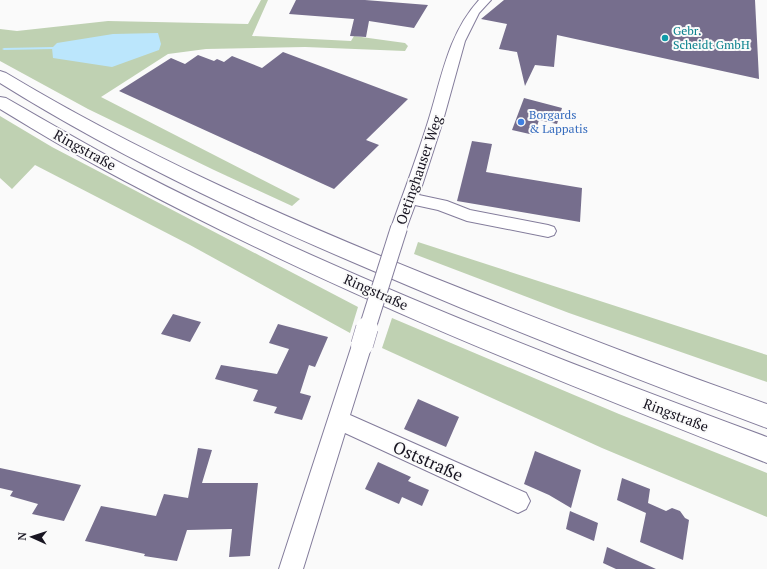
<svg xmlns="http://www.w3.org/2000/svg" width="767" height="569" viewBox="0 0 767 569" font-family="'PT Serif',serif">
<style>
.green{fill:#bfd1b2}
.water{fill:#bbe6fc}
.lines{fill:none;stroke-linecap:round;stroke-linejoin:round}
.stream{fill:#bbe6fc;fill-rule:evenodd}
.building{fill:#766e8d}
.minor-casing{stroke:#837c9b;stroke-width:2}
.highway-casing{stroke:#837c9b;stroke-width:2}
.minor{fill:#fff;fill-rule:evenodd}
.highway{fill:#fff;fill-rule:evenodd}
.minor-bridge-far1-casing{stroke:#837c9b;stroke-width:18;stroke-linecap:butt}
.minor-bridge-casing{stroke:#837c9b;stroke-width:23;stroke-linecap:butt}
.minor-bridge-far1{stroke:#fff;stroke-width:16}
.minor-bridge{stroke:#fff;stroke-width:22}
.culture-dot{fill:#0f9aa8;stroke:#fafafa;stroke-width:1.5}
.shop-dot{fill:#3f7fe0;stroke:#fafafa;stroke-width:1.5}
.labels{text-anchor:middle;stroke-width:4;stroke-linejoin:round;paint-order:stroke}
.far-culture-label{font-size:12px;fill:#0d838f;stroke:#fafafa;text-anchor:start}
.far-shop-label{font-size:12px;fill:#366cbe;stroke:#fafafa;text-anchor:start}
.street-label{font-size:14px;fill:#181521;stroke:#fafafa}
.near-street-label{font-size:17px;fill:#181521;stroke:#fafafa}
</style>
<rect width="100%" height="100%" fill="#fafafa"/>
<!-- green -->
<path class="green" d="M261 0H268L252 36 351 41 354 36 405 43 408 46 405 51 305 47 206 49 168 54 101 97 300 199 292 206 214 170 88 109 0 61V29L17 31 108 21 248 24Z
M0 116 52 147 358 307 350 333 190 245 35 165 12 189 0 178Z
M418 242 767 355V382L569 313 414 254Z
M392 318 619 414 767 473V517L602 448 382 348Z"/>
<!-- water -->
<path class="water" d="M158 33 161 44 159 50 112 67 53 58 52 48 57 43 113 34Z"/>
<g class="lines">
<!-- stream -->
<path class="stream" d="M52 47H53V49L4 50 2 49 4 48Z"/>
</g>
<!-- building -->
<path class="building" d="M296 0H365L428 5 414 28 369 21 366 37 350 36 354 19 289 14Z
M504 0H755L759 79 557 35 554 67 535 65 525 86 517 52 499 49 507 24 481 19Z
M283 52 408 99 366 140 379 145 334 189 119 91 171 58 185 64 198 55 214 61 217 59 224 62 232 56 262 68Z
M524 98 562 108 557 124 539 120 534 135 512 130Z
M472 141 492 144 486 172 582 188 580 222 457 201Z
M173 314 201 322 190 342 161 334Z
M278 324 328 337 315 367 309 365 300 393 311 396 302 420 274 413 277 407 253 401 258 390 215 379 221 365 277 374 289 349 269 343Z
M418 399 459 417 446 447 404 429Z
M198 448 212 450 202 483H258L250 556 229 557 232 529 187 530 177 561 144 556 145 554 85 541 101 506 156 516 164 494 188 498Z
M535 451 581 470 571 508 549 495 524 484Z
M378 462 411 477 408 481 429 490 422 506 402 497 399 504 365 489Z
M0 468 81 485 64 521 32 514 38 504 10 496 13 491 0 488Z
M622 478 650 489 648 503 666 511 672 508 680 511 685 518 689 520 683 560 640 542 646 513 617 500Z
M570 511 598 523 594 541 566 529Z
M607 547 656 569H616L603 563Z"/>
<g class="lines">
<!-- minor casing -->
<g class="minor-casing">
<path id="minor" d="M479 0H491L479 13 465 41 442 124 419 195 447 201 470 210 548 225 554 227 556 231 554 235 548 237 467 221 438 210 415 205 405 232 399 234 393 232 391 228C403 194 416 160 427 125 441 82 447 35 479 0Z
M362 337 369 339 372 345 350 415 526 493 530 501 526 509 518 513 345 433 303 569H279L352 345 355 339Z"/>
</g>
<!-- highway casing -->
<g class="highway-casing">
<path id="highway" d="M0 71 6 73C141 154 281 216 427 275 540 320 653 364 767 404V428C646 383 527 336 409 286 268 227 130 164 0 83Z
M0 97 6 98C50 123 93 149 138 172 340 276 554 358 767 437V463C550 378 331 291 125 181 83 159 41 134 0 109Z"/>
</g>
<!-- minor -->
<use href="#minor" class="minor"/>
<!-- highway -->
<use href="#highway" class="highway"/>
<!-- minor-bridge-far1 casing -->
<g class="minor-bridge-far1-casing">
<path id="minor-bridge-far1" d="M367 329 399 228"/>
</g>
<!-- minor-bridge casing -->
<g class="minor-bridge-casing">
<path id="minor-bridge" d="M362 345 367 328"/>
</g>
<!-- minor-bridge-far1 -->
<use href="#minor-bridge-far1" class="minor-bridge-far1"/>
<!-- minor-bridge -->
<use href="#minor-bridge" class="minor-bridge"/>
</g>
<!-- markers -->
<circle class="culture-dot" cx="665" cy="38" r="4"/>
<circle class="shop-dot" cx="521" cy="122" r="4"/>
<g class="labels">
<!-- far-culture labels -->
<g class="far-culture-label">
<text x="673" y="35">Gebr.<tspan x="673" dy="14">Scheidt GmbH</tspan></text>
</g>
<!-- far-shop labels -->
<g class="far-shop-label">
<text x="529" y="119">Borgards<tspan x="529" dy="14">&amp; Lappatis</tspan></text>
</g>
<!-- street labels -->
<g class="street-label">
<text transform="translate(85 150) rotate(29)" y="5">Ringstraße</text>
<text transform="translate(419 170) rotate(-71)" y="5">Oetinghauser Weg</text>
<text transform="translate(376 292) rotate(24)" y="5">Ringstraße</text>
<text transform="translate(676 415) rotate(21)" y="5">Ringstraße</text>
</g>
<!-- near-street labels -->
<g class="near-street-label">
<text transform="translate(428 461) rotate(24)" y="6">Oststraße</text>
</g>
</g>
<!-- north arrow -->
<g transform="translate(32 537) rotate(273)" stroke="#fafafa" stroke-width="3" paint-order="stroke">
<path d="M0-3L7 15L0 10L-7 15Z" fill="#181521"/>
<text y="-6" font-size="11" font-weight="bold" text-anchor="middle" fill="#181521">N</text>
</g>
</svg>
